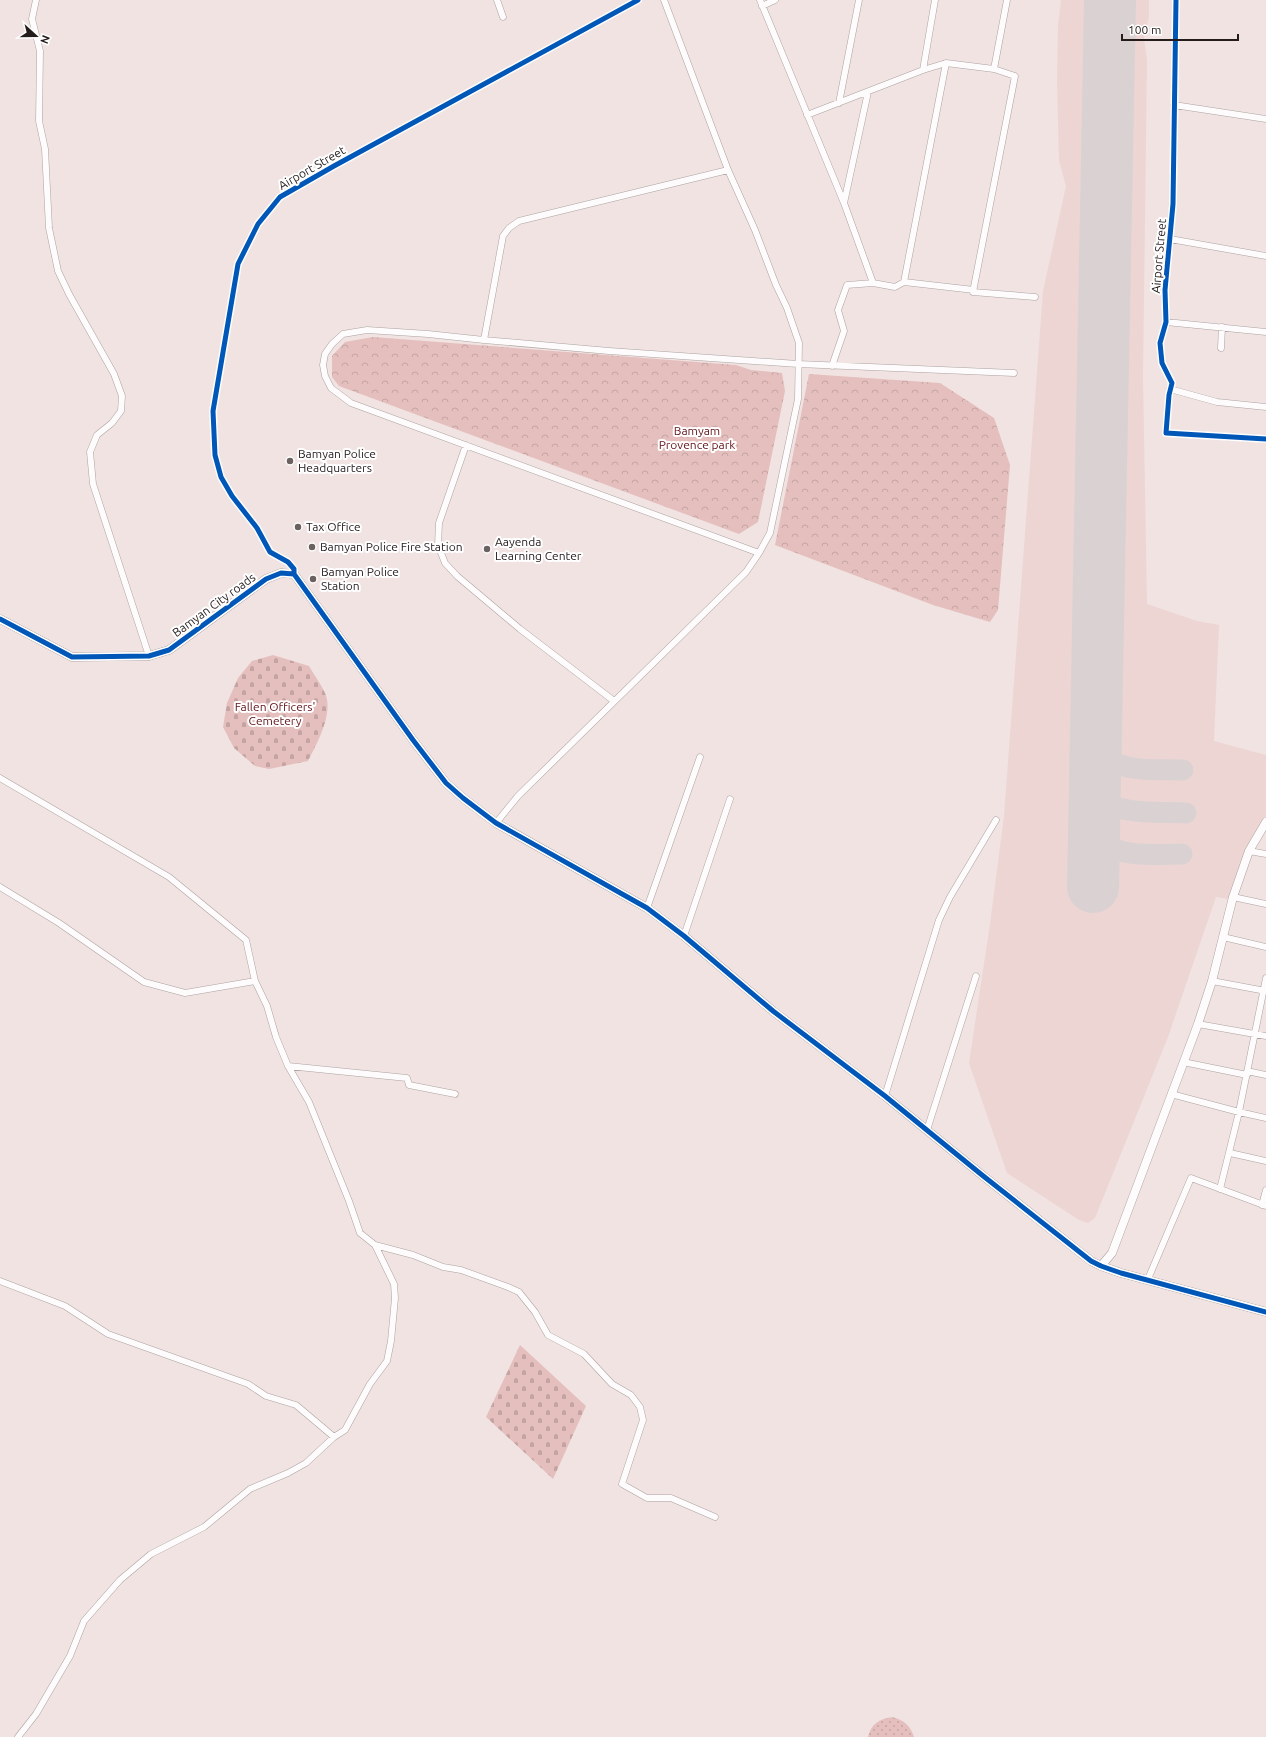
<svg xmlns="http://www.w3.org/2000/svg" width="1266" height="1737" viewBox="0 0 1266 1737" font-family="Ubuntu,sans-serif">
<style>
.built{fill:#edd5d3}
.grass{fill:url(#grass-dots)}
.cemetery{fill:url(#cemetery-stones)}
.park{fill:url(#park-crowns)}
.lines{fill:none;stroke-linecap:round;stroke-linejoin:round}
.taxiway{stroke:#dad2d2;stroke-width:21}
.runway{stroke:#dad2d2;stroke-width:52}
.minor-casing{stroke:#aca3a2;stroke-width:7}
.tertiary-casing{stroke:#aca3a2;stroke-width:9}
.minor{stroke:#fdfbfb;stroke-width:6}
.tertiary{stroke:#fdfbfb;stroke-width:8}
.cycleway-casing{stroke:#fff;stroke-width:8}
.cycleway{stroke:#0057b8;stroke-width:5}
.poi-dot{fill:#6b6161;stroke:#fff;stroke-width:1.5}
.labels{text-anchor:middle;stroke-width:4;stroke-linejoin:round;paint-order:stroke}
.street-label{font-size:12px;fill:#241b1b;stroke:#fff}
.park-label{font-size:12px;fill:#611219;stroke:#fff}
.poi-label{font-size:12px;fill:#241b1b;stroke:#fff;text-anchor:start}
</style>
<defs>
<pattern id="grass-dots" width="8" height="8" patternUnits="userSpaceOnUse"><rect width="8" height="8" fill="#e5bfbd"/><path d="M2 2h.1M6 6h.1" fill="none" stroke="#c4a4a2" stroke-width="1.8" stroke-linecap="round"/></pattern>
<pattern id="cemetery-stones" width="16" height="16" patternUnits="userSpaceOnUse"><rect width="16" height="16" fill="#e5bfbd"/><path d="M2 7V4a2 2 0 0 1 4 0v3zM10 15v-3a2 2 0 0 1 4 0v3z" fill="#c4a4a2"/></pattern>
<pattern id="park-crowns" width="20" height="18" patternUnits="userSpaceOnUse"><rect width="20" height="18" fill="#e5bfbd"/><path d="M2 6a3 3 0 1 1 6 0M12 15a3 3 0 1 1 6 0" fill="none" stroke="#c4a4a2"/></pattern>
</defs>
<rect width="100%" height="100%" fill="#f0e3e2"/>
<!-- built -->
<path class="built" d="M1061 0H1149V17L1144 38 1147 60 1143 377 1147 604 1197 621 1219 625 1214 741 1266 755V816L1247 846 1228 899 1216 897 1168 1037 1095 1218 1088 1223 1079 1220 1007 1173 969 1063 990 924 1004 816 1043 291 1066 186 1059 161 1057 81 1058 26Z"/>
<!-- grass -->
<path class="grass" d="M892 1717C904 1720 910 1725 914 1737H868C871 1724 879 1719 892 1717Z"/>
<!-- cemetery -->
<path class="cemetery" d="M273 655 309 666C314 675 321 684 325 693 334 713 317 743 308 761L269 769 255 766 234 748 223 727 227 703 238 678 252 661Z
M520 1345 586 1406 553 1479 486 1417Z"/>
<!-- park -->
<path class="park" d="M373 337 736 365 751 370 782 373 785 391 758 522 739 534 339 386 332 377V356L345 342Z
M809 374 940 383 994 418 1010 465 998 610 990 622 933 605 775 545Z"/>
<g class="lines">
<!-- taxiway -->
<path class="taxiway" d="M1095 738C1098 742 1099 748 1102 752 1116 774 1160 769 1183 770
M1095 780C1099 789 1103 798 1112 805 1126 814 1168 812 1186 813
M1094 820C1097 828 1100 838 1107 844 1122 858 1163 854 1182 854"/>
<!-- runway -->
<path class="runway" d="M1093 887 1110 0"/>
<!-- minor casing -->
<g class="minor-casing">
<path id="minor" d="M36 0 32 19 40 51 39 121 45 149 49 228 58 271 69 294 114 374 122 396 121 411 112 423 97 435 90 452 93 484 149 656
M497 0 503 17
M760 0 844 203 873 283 847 285 838 310 844 331 832 366
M1176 0 1173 204 1165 290 1166 322 1160 343 1162 363 1172 383 1169 395 1166 433 1266 439
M762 6 775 0
M923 70 935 0
M839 103 859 0
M1174 105 1266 119
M807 115 923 70 946 63 994 69
M844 203 868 92
M1170 239 1266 256
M904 282 946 63
M873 283 895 287 904 282 974 290 973 292 1035 297
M973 292 1015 76 994 69 1007 0
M1166 322 1266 332
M484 340 503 236 509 228 519 221 728 170
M1221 348 1222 327
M1170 389 1217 402 1266 407
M466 445 439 523 438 545 445 563 457 576 520 629 614 701
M759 553 351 403 331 388 325 376 323 365 325 354 332 344 343 334 367 330 428 334 484 340 609 351 798 364 1014 373
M294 574V569L288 562 270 552 257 528 232 496 221 477 215 455 213 411 238 264 258 224 280 197 334 166 638 0
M0 778 169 877 246 940 255 981 267 1006 276 1037 288 1066 309 1102 349 1201 360 1233 375 1245 413 1255 443 1267 461 1270 508 1287 519 1292 535 1312 548 1335 584 1354 612 1384 631 1395 640 1407 643 1420 622 1484 647 1498H671L715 1517
M496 823 518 796 746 572 759 553 770 533 798 399 799 343 787 308 776 285 755 230 728 170 664 0
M1249 851 1266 854
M0 887 59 923 144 982 185 993 255 981
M1233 897 1266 904
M647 908 700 757
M684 936 730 799
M1223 937 1266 947
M1212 981 1266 991
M1198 1024 1266 1036
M1183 1062 1247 1075
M288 1066 407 1078 409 1085 455 1094
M1247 1071 1266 1075
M1171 1094 1239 1112 1266 1118
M885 1096 939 920 950 897 996 820
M927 1130 976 976
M1230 1153 1266 1161
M1220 1189 1239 1112 1266 978
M1262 1205 1266 1190
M1148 1279 1191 1178 1266 1206
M0 1281 65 1306 108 1334 248 1384 266 1396 296 1405 334 1437
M18 1737 36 1714 70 1656 84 1621 120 1580 151 1554 204 1527 250 1489 288 1473 306 1463 334 1437 345 1430 370 1384 387 1361 391 1341 395 1298 394 1284 375 1245"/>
</g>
<!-- tertiary casing -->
<g class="tertiary-casing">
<path id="tertiary" d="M0 619 72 657 149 656 169 650 266 579 281 573 294 574 413 740 446 783 463 798 496 823 647 908 684 936 773 1011 885 1096 982 1175 1091 1261 1101 1266 1121 1273 1266 1312
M1101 1266 1112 1253 1198 1024 1212 981 1233 897 1249 851 1266 822"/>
</g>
<!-- minor -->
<use href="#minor" class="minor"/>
<!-- tertiary -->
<use href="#tertiary" class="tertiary"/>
<!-- cycleway casing -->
<g class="cycleway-casing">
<path id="cycleway" d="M1176 0 1173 204 1165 290 1166 322 1160 343 1162 363 1172 383 1169 395 1166 433 1266 439
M294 574V569L288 562 270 552 257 528 232 496 221 477 215 455 213 411 238 264 258 224 280 197 334 166 638 0
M0 619 72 657 149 656 169 650 266 579 281 573 294 574 413 740 446 783 463 798 496 823 647 908 684 936 773 1011 885 1096 982 1175 1091 1261 1101 1266 1121 1273 1266 1312"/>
</g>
<!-- cycleway -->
<use href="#cycleway" class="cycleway"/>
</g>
<!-- markers -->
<g class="poi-dot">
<circle cx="290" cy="461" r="4"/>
<circle cx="298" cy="527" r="4"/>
<circle cx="312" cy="547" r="4"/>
<circle cx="487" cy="549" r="4"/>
<circle cx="313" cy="579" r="4"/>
</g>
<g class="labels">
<!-- street labels -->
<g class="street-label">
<text transform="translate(312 168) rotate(-30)" y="4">Airport Street</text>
<text transform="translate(1159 256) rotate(-85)" y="4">Airport Street</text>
<text transform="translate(214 605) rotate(-36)" y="4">Bamyan City roads</text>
</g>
<!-- park labels -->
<g class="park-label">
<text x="697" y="435">Bamyam<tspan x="697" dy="14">Provence park</tspan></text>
<text x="275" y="711">Fallen Officers'<tspan x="275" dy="14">Cemetery</tspan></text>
</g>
<!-- poi labels -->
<g class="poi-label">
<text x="298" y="458">Bamyan Police<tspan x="298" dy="14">Headquarters</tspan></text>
<text x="306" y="531">Tax Office</text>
<text x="495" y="546">Aayenda<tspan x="495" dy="14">Learning Center</tspan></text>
<text x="320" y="551">Bamyan Police Fire Station</text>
<text x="321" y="576">Bamyan Police<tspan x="321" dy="14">Station</tspan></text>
</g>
</g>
<!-- north arrow -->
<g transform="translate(36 36) rotate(111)" stroke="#ffffff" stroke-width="3" paint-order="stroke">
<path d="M0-3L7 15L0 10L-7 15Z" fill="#241b1b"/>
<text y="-6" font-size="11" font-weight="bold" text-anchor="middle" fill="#241b1b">N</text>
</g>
<!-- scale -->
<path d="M1122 34v6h116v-6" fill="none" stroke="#241b1b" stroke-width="2"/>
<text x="1128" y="34" font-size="12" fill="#241b1b" stroke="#ffffff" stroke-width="3" paint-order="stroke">100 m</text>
</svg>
